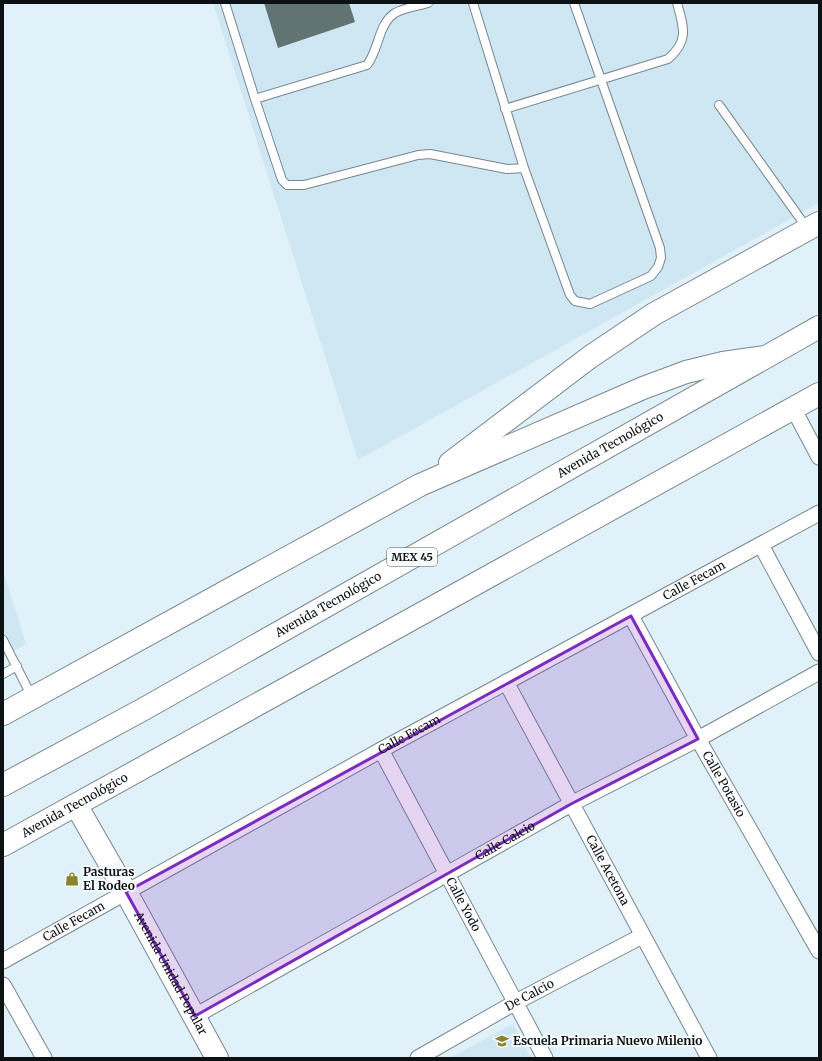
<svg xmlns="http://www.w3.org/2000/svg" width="822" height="1061" viewBox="0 0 822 1061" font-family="Merriweather,serif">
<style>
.built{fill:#cfe7f2}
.building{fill:#627374}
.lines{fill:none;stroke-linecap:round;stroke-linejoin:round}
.lane-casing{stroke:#78868d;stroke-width:10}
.street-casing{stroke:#78868d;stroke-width:17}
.secondary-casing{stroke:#78868d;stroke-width:24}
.primary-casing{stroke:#78868d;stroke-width:24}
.lane{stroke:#fff;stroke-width:8}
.street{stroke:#fff;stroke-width:15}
.secondary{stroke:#fff;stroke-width:22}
.primary{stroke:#fff;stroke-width:22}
.marked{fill:#7b2cbf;fill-opacity:0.2;stroke:#7b2cbf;stroke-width:3;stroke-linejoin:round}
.labels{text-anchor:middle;stroke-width:4;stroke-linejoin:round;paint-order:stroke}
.shield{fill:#f8fcfd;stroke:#53585a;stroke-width:1}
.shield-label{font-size:11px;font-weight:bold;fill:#0c1114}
.street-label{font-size:12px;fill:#0c1114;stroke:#f8fcfd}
.poi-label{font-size:12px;font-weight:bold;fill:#0c1114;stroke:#f8fcfd;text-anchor:start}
</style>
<rect width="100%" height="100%" fill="#e1f1f9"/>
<!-- built -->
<path class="built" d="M213 3H819V203L358 460Z
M3 571 26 644 3 657Z
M513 1024 531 1058H450Z"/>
<!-- building -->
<path class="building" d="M264 3H349L355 22 278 48Z"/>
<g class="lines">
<!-- lane casing -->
<g class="lane-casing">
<path id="lane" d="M225 3 255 99 367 65C379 50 378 24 395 13 404 8 418 6 428 3
M473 3 524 168 570 295 575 301 590 304 651 276 658 267 661 258 660 248 574 3
M255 99 282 180 287 185H304L418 155 430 154 507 169 524 168
M719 105 807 228
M505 109 668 59C689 41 684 28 677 3
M3 640 32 697
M3 674 17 666"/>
</g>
<!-- street casing -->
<g class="street-casing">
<g id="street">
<path d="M793 408 819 457"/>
<path d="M761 545 819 653"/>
<path id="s1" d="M631 616 698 739 819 951"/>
<path id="s2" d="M506 682 709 1058"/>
<path id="s3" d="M381 750 545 1058"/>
<path id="s4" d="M3 961 381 750 819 513"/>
<path d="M3 985 44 1058"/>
<path id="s5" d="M195 1016 571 804 698 739 819 672"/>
<path id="s6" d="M418 1058 516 1002 642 936"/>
</g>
</g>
<!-- secondary casing -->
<g class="secondary-casing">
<g id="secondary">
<path d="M450 463 590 357 654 314 819 223"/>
<path d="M3 714 420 485 643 388 686 372 723 363 765 357"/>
<path id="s7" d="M76 805 126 892 217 1058"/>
</g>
</g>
<!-- primary casing -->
<g class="primary-casing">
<g id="primary">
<path id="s8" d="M3 785 142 710 819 327"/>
<path id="s9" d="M3 845 819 394"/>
</g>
</g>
<!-- lane -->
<use href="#lane" class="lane"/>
<!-- street -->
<use href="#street" class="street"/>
<!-- secondary -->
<use href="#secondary" class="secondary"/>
<!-- primary -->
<use href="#primary" class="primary"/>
</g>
<!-- marked area -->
<path class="marked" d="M631 616 698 739 571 804 195 1016 126 892Z"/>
<!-- icons -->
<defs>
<g id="shop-bare" transform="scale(1.08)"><path d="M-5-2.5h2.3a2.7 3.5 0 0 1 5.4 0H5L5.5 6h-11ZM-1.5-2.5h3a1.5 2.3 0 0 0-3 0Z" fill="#89832b" stroke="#f8fcfd" stroke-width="2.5" paint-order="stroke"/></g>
<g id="school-bare" transform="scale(1.08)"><path d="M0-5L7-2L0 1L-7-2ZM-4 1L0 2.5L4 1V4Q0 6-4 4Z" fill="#89832b" stroke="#f8fcfd" stroke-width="2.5" paint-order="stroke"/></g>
</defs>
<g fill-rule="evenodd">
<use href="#shop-bare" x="72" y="879"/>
<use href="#school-bare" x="502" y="1041"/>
</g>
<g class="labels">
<!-- shield labels -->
<rect class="shield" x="387" y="548" width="50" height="18" rx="3"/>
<g class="shield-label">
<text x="412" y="561">MEX 45</text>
</g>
<!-- street labels -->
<g class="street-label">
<text dy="4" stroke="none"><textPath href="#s8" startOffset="696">Avenida Tecnológico</textPath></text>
<text dy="4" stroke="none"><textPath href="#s4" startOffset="789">Calle Fecam</textPath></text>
<text dy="4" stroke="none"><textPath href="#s8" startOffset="372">Avenida Tecnológico</textPath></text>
<text dy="4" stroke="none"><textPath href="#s4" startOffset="465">Calle Fecam</textPath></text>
<text dy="4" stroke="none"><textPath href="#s1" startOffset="192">Calle Potasio</textPath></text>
<text dy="4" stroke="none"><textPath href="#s9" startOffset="82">Avenida Tecnológico</textPath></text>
<text dy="4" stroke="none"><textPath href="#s5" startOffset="356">Calle Calcio</textPath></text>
<text dy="4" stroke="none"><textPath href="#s2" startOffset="214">Calle Acetona</textPath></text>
<text dy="4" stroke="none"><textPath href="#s3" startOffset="175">Calle Yodo</textPath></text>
<text dy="4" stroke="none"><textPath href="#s4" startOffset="81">Calle Fecam</textPath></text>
<text dy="4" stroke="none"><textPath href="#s7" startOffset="193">Avenida Unidad Popular</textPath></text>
<text dy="4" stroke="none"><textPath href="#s6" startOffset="128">De Calcio</textPath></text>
</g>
<!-- poi labels -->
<g class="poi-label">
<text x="83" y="876">Pasturas<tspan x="83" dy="14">El Rodeo</tspan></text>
<text x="513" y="1045">Escuela Primaria Nuevo Milenio</text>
</g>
</g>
<!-- border -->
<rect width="822" height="1061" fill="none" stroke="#0c1114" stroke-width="8"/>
</svg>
